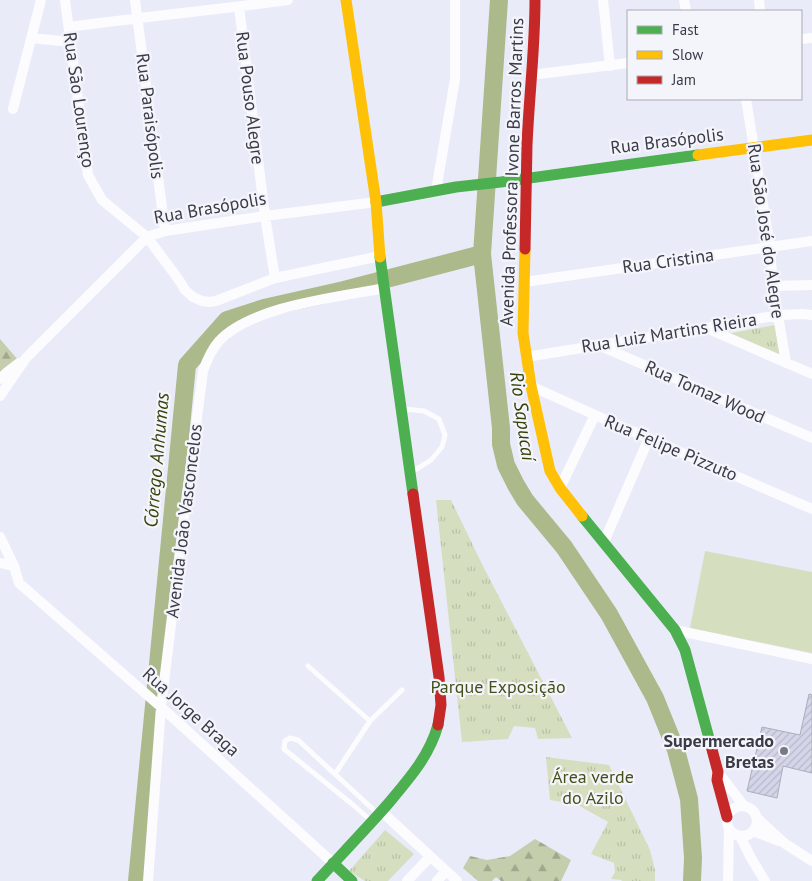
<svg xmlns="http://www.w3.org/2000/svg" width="812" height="881" viewBox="0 0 812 881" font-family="'PT Sans',sans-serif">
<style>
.grass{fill:#d5dfbf}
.forest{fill:url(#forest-firs)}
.park{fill:url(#park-tufts)}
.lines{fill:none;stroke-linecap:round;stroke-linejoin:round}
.river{stroke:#acb98b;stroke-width:18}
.building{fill:url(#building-hatch);stroke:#acadb9}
.lane{stroke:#fcfcfe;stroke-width:5}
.street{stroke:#fcfcfe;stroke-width:10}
.fast{stroke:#4caf50;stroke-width:11}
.slow{stroke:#ffc107;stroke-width:11}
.jam{stroke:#c62828;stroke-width:11}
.poi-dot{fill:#787985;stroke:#f4f5fb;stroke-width:2}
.labels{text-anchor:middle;stroke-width:4.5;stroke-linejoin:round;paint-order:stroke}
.street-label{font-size:18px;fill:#3a3b47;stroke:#f4f5fb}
.park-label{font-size:18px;fill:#44501a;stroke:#f4f5fb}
.poi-label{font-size:18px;font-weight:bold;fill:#3a3b47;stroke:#f4f5fb;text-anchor:end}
.water-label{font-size:19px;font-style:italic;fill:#364108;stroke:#f4f5fb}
</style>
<defs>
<pattern id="forest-firs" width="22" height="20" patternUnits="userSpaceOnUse" patternTransform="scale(1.25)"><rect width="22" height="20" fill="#c4ceac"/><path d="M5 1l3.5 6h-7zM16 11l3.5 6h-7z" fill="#a0a88e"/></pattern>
<pattern id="park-tufts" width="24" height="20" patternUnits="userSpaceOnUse" patternTransform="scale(1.25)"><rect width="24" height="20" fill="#d5dfbf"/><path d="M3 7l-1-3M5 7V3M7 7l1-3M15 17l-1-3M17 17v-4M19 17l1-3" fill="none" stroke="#b8c0a6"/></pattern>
<pattern id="building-hatch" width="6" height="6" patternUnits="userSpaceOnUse" patternTransform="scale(1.25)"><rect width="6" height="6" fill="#d4d5e9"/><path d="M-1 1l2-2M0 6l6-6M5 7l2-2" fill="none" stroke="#b7b8c9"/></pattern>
</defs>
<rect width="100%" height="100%" fill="#eaebf9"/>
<!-- grass -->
<path class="grass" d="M705 551 812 572V653L690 628Z"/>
<!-- forest -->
<path class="forest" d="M0 339 19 361 0 383Z
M535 839 571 860 561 881H501L496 877 492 881H478L463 868 470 856 487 860 510 856Z"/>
<!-- park -->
<path class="park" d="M775 325 780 357 726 334Z
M436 500H451L482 564 572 738 538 739 535 728 514 726 508 739 462 742Z
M546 757 609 765 650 850 655 870V881H622L621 880 611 879 615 872 614 863 591 854 608 822 578 805 550 800Z
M385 830 414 854 388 881H365L349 871Z"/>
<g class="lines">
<!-- river -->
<path class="river" d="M499 0 482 254 501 428V444L506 465 516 485 525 500 564 547 609 614 655 698 676 750 689 799 693 858 692 881
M137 881 187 365 227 320 264 308 344 290 482 254"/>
</g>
<!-- building -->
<path class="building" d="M809 694 812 695V773L783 766 777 798 747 791 762 727 800 735Z"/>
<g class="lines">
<!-- lane -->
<path class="lane" d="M405 409 424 411 439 419 445 435 442 447 431 460 415 470
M308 666 370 721 335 774
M370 721 402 690
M369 819 352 804 284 749 285 741 290 738 298 740 376 812"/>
<!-- street -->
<path class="street" d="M65 0 88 175 102 200 147 237 179 280 185 290 193 297 202 301 209 302 216 301 275 278 380 256
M135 0 165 231
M603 0 610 66
M684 0 686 11
M759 0 760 11
M239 7 265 216 275 278
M69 27C142 17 215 10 288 0
M31 38 71 42
M801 39 812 38
M531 75 628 63
M746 99 770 247 773 286 786 363
M13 109 41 0
M436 191 455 79V0
M524 282 812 241
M773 286 812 285
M706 328 812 374
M598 345 812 438
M526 357 706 328 779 315 803 314 812 315
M0 379 6 373 19 363
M531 386 595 415 812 509
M0 396 26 358 147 237 165 231 265 216 376 202
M560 488 595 415
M0 537 14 566 19 583 161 707 333 863
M604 542 649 438
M0 563 14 566
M675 630 812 659
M718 772 744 806
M727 821a15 15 0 1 1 30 0a15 15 0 1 1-30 0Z
M381 811 457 881
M756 817 784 843 812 861
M753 831 779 841
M740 836 751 858 765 881
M148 881 161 707 184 517 203 371C207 360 211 350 219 341 251 306 339 297 385 288
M407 881 430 857
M437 881 446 871
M728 881 729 828"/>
<!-- fast -->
<path class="fast" d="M376 202 456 187 501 182 698 155
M380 257 413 494
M582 516 675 630 685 650 710 742
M333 863 352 881
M317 881C340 856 364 831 387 805 408 780 429 757 438 725"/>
<!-- slow -->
<path class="slow" d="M346 0 376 202 380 257
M698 155 812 140
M525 249 523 333 531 386 550 471 560 488 582 516"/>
<!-- jam -->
<path class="jam" d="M525 249C526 214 526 180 527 145 529 97 535 49 535 0
M413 494 439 677 441 705 438 725
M710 742 718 772 717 780 727 817"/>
</g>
<!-- markers -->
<circle class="poi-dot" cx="784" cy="751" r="5"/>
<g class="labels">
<!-- street labels -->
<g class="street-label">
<text transform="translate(250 98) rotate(83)" y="6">Rua Pouso Alegre</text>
<text transform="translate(79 100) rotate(82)" y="6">Rua São Lourenço</text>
<text transform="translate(150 116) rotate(83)" y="6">Rua Paraisópolis</text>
<text transform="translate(667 141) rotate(-7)" y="6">Rua Brasópolis</text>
<text transform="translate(512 172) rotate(-88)" y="6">Avenida Professora Ivone Barros Martins</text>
<text transform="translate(210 208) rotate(-10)" y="6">Rua Brasópolis</text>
<text transform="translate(766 231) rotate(82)" y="6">Rua São José do Alegre</text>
<text transform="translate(668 261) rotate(-8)" y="6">Rua Cristina</text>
<text transform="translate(669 333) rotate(-9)" y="6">Rua Luiz Martins Rieira</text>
<text transform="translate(705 392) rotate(24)" y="6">Rua Tomaz Wood</text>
<text transform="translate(671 448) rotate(23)" y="6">Rua Felipe Pizzuto</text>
<text transform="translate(184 521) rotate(-83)" y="6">Avenida João Vasconcelos</text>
<text transform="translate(191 712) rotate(42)" y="6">Rua Jorge Braga</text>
</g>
<!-- park labels -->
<g class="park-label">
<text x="498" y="693">Parque Exposição</text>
<text x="593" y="783">Área verde<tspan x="593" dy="21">do Azilo</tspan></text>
</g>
<!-- poi labels -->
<g class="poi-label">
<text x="774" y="747">Supermercado<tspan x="774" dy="21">Bretas</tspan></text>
</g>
<!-- water labels -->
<g class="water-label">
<text transform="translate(523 416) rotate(82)" y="7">Rio Sapucaí</text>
<text transform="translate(156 460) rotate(-85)" y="7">Córrego Anhumas</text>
</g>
</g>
<!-- legend -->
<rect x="627" y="10" width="175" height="90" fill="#f4f5fb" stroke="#aaabb3"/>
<rect x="637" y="26" width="25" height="8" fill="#4caf50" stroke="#aaabb3"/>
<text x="672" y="35" font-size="15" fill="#3a3b47">Fast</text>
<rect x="637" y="51" width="25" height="8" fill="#ffc107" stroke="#aaabb3"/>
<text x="672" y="60" font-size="15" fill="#3a3b47">Slow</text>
<rect x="637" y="76" width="25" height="8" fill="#c62828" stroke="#aaabb3"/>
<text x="672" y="85" font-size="15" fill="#3a3b47">Jam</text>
</svg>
